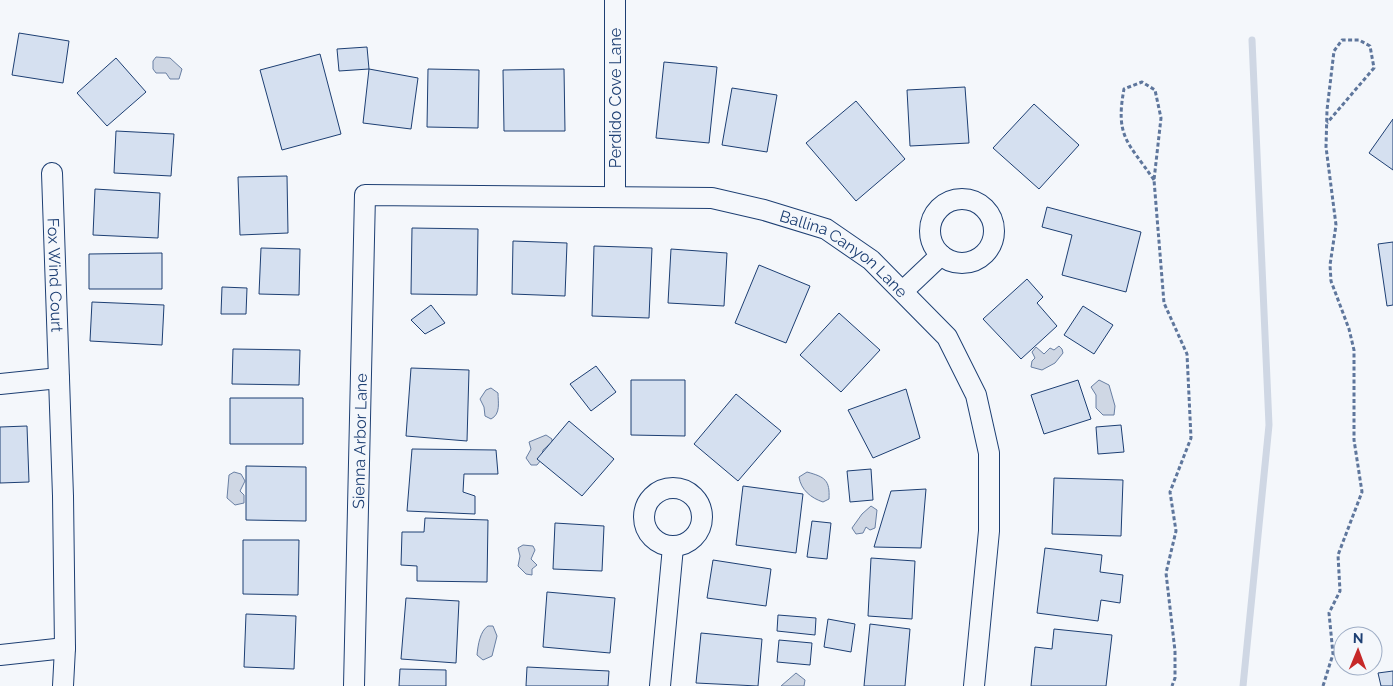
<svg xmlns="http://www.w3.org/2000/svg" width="1393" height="686" viewBox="0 0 1393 686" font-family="Raleway,sans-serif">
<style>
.water{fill:#cfd7e4;stroke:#687fa3}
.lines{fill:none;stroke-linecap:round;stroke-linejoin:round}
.stream{stroke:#cfd7e4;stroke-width:7}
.building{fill:#d5e0f0;stroke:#1d3f73}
.street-casing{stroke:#1d3f73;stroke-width:22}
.path{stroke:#5e769c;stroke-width:3;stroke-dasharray:4 2.5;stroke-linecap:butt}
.street{stroke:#f4f7fb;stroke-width:20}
.labels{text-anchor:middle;stroke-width:4;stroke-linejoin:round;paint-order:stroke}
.street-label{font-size:16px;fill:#1d3f73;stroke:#f4f7fb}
</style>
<rect width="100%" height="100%" fill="#f4f7fb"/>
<!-- water -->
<path class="water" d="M156 57 170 58 182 69 179 79H170L166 73H156L153 69V61Z
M1059 346 1062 349 1063 353 1055 363 1042 370 1031 367 1032 361 1035 358 1032 352 1036 347 1044 354 1050 348 1054 350Z
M1099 380 1109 385 1115 406 1114 415H1103L1096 408V395L1091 387Z
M491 388 498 393C498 402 501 414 491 419L485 416 484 407 480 399 486 390Z
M546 435 552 439V442L543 450 541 460 537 465H531L526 458 531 449 529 442Z
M234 472 241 474 245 481 240 491 244 495V503L235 505 227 498 229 475Z
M807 472C825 477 830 480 829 499L823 502C811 498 801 490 799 477Z
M871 506 877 510 875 528 870 530 866 527 863 533 856 534 852 528 862 514Z
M523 545 533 546 535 550 531 559 537 565 532 569V575L526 574 518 566 520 556 518 548Z
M488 626H493L497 636 492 656 483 660 477 655C478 645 480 631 488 626Z
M796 673 805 680 804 686H781Z"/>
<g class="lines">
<!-- stream -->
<path class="stream" d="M1243 686 1269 425 1252 40"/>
</g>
<!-- building -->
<path class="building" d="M19 33 69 41 63 83 12 75Z
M367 47 369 69 339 71 337 49Z
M320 54 341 134 282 150 260 70Z
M116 58 146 92 107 126 77 93Z
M664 62 717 67 709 143 656 138Z
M369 69 418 78 411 129 363 123Z
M428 69 479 70 478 128 427 127Z
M564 69 565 131H504L503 70Z
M965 87 969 143 910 146 907 90Z
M732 88 777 95 767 152 722 145Z
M856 101 905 159 856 201 806 143Z
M1034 104 1079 145 1039 189 993 148Z
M1393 119V170L1369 153Z
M116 131 174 134 171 176 114 173Z
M287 176 288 233 240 235 238 177Z
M95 189 160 193 158 238 93 235Z
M1047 207 1141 232 1126 292 1062 275 1072 235 1042 227Z
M412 228 478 229 477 295 411 294Z
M513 241 567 243 565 296 512 294Z
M1393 242V305L1387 306 1378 244Z
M594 246 652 248 649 318 592 316Z
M261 248 300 249 299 295 259 294Z
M671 249 727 253 724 306 668 303Z
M162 253V289H89V254Z
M759 265 810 286 786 343 735 323Z
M1027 279 1043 297 1037 303 1057 326 1021 359 983 319Z
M222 287 247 288 246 314H221Z
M92 302 164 305 162 345 90 341Z
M431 305 445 323 425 334 411 320Z
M1083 306 1113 325 1094 354 1064 335Z
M839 313 880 350 841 392 800 355Z
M233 349 300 350 299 385 232 384Z
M596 366 616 392 591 411 570 384Z
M411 368 469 370 467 441 406 436Z
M631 380H685V436L631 435Z
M1078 380 1091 419 1044 434 1031 395Z
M906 389 920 438 873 458 848 410Z
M736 394 781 431 738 481 694 444Z
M230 398H303V444H230Z
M569 421 614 459 582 496 537 459Z
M1121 425 1124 452 1098 454 1096 427Z
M27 426 29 482 0 483V427Z
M412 449 496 450 498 474H464L463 492 475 496V514L407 511Z
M246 466 306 467V521L246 520Z
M871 469 873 500 850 502 847 471Z
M1054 478 1123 480 1121 536 1052 534Z
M743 486 803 494 796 553 736 545Z
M926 489 921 548 874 547 891 491Z
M425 518 488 520 487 582 417 581V566L401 565 402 532H424Z
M812 521 831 523 827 559 807 557Z
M555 523 604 526 602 571 553 569Z
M243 540H299L298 595 243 594Z
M1045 548 1102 555 1100 572 1123 575 1120 603 1101 600 1098 621 1037 613Z
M871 558 915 561 912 619 868 616Z
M713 560 771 569 766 606 707 598Z
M547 592 615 598 610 653 543 647Z
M406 598 459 601 456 663 401 659Z
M246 614 296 616 294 669 244 667Z
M778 615 816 618 815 635 777 631Z
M828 619 855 624 851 652 824 647Z
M870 624 910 629 905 686H864Z
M1054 629 1112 635 1106 686H1031L1035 647 1052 649Z
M701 633 762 639 758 686 696 683Z
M779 640 812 643 810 665 777 662Z
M527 667 609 671 608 686H526Z
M400 669 446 670V686H399Z
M1393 671V686H1381L1378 673Z"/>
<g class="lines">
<!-- street casing -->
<g class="street-casing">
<g id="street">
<path d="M615 0V197"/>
<path id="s1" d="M52 173 63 496 65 648 63 686"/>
<circle cx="962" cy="231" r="32"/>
<path d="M903 291 941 255"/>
<path d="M0 384 59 378"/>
<circle cx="673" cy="517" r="29"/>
<path d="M0 655 65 648"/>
<path id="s2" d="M354 686 365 195 712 198 764 210 826 229 871 260 947 337 976 395 989 453V531L974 686"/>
<path d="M660 686 673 547"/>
</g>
</g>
<!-- path -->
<path class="path" d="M1154 180C1128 142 1115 137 1124 89L1142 82 1155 90 1161 118 1154 180 1164 303 1187 354 1191 438 1170 492 1176 531 1166 573 1175 651V678L1172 686
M1323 686 1333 654 1329 613 1340 591 1338 555 1362 492 1354 440V350L1349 329 1331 281 1330 265 1336 225 1326 147 1327 110 1334 51 1342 40H1359L1370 46 1374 68 1327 123"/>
<!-- street -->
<use href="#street" class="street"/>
</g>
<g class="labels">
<!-- street labels -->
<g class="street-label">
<text transform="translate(615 98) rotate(-90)" y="6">Perdido Cove Lane</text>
<text dy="6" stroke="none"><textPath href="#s2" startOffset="984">Ballina Canyon Lane</textPath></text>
<text dy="6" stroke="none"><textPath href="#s1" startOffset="102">Fox Wind Court</textPath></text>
<text dy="6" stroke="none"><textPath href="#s2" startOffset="245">Sienna Arbor Lane</textPath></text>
</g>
</g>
<!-- north arrow -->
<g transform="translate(1358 651) rotate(1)"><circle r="24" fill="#f4f7fb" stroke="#9eadc5"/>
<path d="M0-4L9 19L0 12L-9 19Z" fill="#c62828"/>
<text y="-8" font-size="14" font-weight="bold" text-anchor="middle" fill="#1d3f73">N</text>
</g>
</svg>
